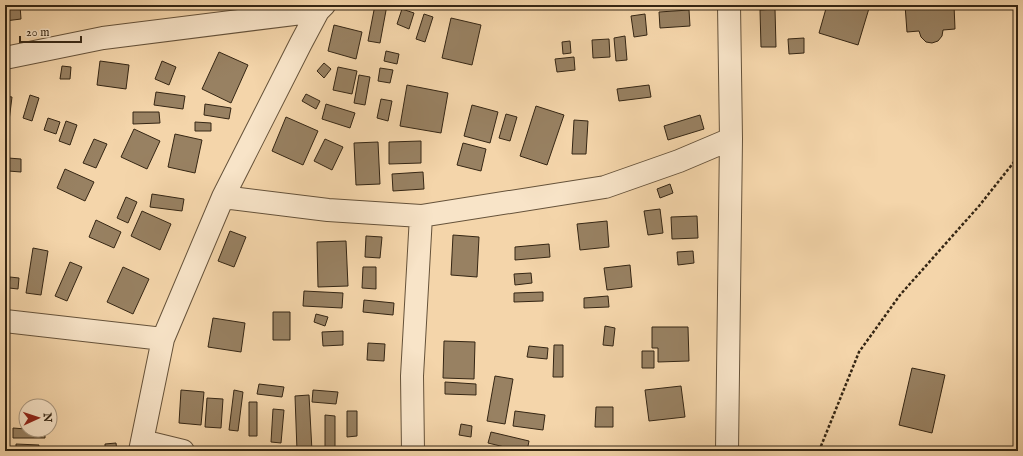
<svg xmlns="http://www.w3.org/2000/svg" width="1023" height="456" viewBox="0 0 1023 456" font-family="'IM FELL English',serif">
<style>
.building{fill:#988162;stroke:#352614}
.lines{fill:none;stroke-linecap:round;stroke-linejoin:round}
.minor-casing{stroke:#65523a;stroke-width:24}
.path{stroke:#352614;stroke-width:2.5;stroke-dasharray:3 2;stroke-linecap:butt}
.minor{stroke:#f8e4c8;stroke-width:22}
</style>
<rect width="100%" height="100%" fill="#f4d5aa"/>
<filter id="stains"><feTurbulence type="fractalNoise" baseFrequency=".005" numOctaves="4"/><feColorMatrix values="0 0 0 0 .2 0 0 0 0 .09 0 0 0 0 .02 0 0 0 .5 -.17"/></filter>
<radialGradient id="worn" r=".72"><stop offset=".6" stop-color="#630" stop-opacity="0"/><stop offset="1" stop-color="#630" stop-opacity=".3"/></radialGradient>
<!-- building -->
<path class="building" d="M5 5H20L21 19 5 21Z
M375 5H387L380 43 368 41Z
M827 5H870L858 45 819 33Z
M905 5H954L955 29 943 30 942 36 938 41 932 43 926 42 921 37 919 31 907 32Z
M402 9 414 13 409 29 397 24Z
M775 9 776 47H761L760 10Z
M689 10 690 26 660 28 659 12Z
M424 14 433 17 425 42 416 39Z
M645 14 647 35 634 37 631 16Z
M451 18 481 25 472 65 442 58Z
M334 25 362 32 356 59 328 51Z
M625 36 627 60 616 61 614 38Z
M804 38V53L789 54 788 39Z
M609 39 610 57 593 58 592 40Z
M570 41 571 53 563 54 562 42Z
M386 51 399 54 397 64 384 61Z
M219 52 248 65 231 103 202 89Z
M574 57 575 70 557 72 555 59Z
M100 61 129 65 126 89 97 85Z
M162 61 176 67 169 85 155 79Z
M324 63 331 69 324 78 317 71Z
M62 66 71 67 70 79H60Z
M338 67 357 71 352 94 333 90Z
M380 68 393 70 390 83 378 81Z
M359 75 370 77 365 105 354 103Z
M407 85 448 93 441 133 400 126Z
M649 85 651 97 619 101 617 89Z
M156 92 185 96 183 109 154 105Z
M306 94 320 101 316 109 302 101Z
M30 95 39 98 32 121 23 118Z
M5 96 12 97 8 129H5Z
M381 99 392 101 388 121 377 118Z
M205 104 231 108 229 119 204 115Z
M326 104 355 113 350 128 322 119Z
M472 105 498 112 490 143 464 136Z
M536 106 564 115 547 165 520 156Z
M133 112H159L160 123 133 124Z
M506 114 517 117 510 141 499 138Z
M700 115 704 129 668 140 664 126Z
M286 117 318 131 303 165 272 151Z
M48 118 60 122 56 134 44 130Z
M574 120 588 121 586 154H572Z
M66 121 77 125 70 145 59 141Z
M195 122 211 123V131H195Z
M134 129 160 141 147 169 121 157Z
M175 134 202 140 195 173 168 167Z
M94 139 107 144 96 168 83 163Z
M325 139 343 147 332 170 314 161Z
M421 141V163L389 164V142Z
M378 142 380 184 356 185 354 143Z
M463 143 486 149 481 171 457 165Z
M8 158 21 159V172L8 171Z
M65 169 94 182 85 201 57 188Z
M423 172 424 189 393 191 392 174Z
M670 184 673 193 660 198 657 189Z
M152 194 184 199 182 211 150 207Z
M126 197 137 202 128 223 117 218Z
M660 209 663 233 648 235 644 211Z
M142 211 171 224 160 250 131 236Z
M697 216 698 238 672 239 671 217Z
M96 220 121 232 114 248 89 237Z
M607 221 609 247 580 250 577 224Z
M230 231 246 237 234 267 218 261Z
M453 235 479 237 477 277 451 275Z
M366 236 382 237 380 258 365 257Z
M346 241 348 286 318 287 317 242Z
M549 244 550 257 515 260V247Z
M33 248 48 251 41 295 26 293Z
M693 251 694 263 678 265 677 252Z
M70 262 82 267 67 301 55 296Z
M630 265 632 287 607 290 604 268Z
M123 267 149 279 133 314 107 302Z
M363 267H376V289L362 288Z
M531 273 532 283 515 285 514 274Z
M10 277 19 278 18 289 9 288Z
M304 291 343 293 342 308 303 306Z
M543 292V301L514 302V293Z
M608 296 609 307 584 308V298Z
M364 300 394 303 393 315 363 312Z
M273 312H290V340H273Z
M316 314 328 317 325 326 314 322Z
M213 318 245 323 241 352 208 347Z
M605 326 615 328 613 346 603 345Z
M652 327H688L689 361 658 362V348H652Z
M343 331V345L323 346 322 332Z
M444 341 475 342 474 379 443 378Z
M368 343 385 344 384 361 367 360Z
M554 345H563V377H553Z
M529 346 548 348 547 359 527 357Z
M642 351H654V368H642Z
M912 368 945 375 932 433 899 425Z
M495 376 513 379 505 424 487 421Z
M445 382 476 384V395L445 394Z
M259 384 284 387 282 397 257 394Z
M681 386 685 417 649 421 645 390Z
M181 390 204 392 201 425 179 423Z
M234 390 243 392 238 431 229 430Z
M313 390 338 392 336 404 312 402Z
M309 395 312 451H297L295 396Z
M207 398 223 399 221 428 205 427Z
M249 402H257V436H249Z
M596 407H613V427H595Z
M273 409 284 410 281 443 271 442Z
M347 411H357V436L347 437Z
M515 411 545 415 543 430 513 426Z
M325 415 335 416V451H325Z
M461 424 472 426 471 437 459 435Z
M13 428 26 429V430H45V438H13Z
M491 432 529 441 527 451H521L488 443Z
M116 443 117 451H93L105 450V444Z
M16 444 39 445 38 451H16Z"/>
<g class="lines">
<!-- minor casing -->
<g class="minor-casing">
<path id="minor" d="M5 58 103 38 318 11
M223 197 328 210 421 216 605 187 679 161 731 139
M5 321 163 339
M142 441 183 451
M140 451 163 339 223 197 301 43 318 11 324 5
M413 451 412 376 421 216
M727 451 731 139 729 5"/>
</g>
<!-- path -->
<path class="path" d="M819 451 859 352 900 295 979 206 1018 157"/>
<!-- minor -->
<use href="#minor" class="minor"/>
</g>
<!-- margin -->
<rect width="1023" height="456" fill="none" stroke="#f4d5aa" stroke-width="20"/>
<rect x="6" y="6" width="1011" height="444" fill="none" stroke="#352614" stroke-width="2"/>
<rect x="10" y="10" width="1003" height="436" fill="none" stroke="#352614"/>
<!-- north arrow -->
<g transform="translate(38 418) rotate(87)"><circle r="19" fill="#f8e4c8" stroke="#aa9880"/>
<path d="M0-3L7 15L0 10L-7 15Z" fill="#8f2418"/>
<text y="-6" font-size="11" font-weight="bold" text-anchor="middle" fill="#352614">N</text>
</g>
<!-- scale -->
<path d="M20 36v6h61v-6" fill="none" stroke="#352614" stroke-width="2"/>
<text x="26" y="36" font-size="12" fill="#352614" stroke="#f8e4c8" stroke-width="3" paint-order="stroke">20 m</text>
<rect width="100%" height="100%" filter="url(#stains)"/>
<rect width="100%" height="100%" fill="url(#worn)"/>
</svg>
